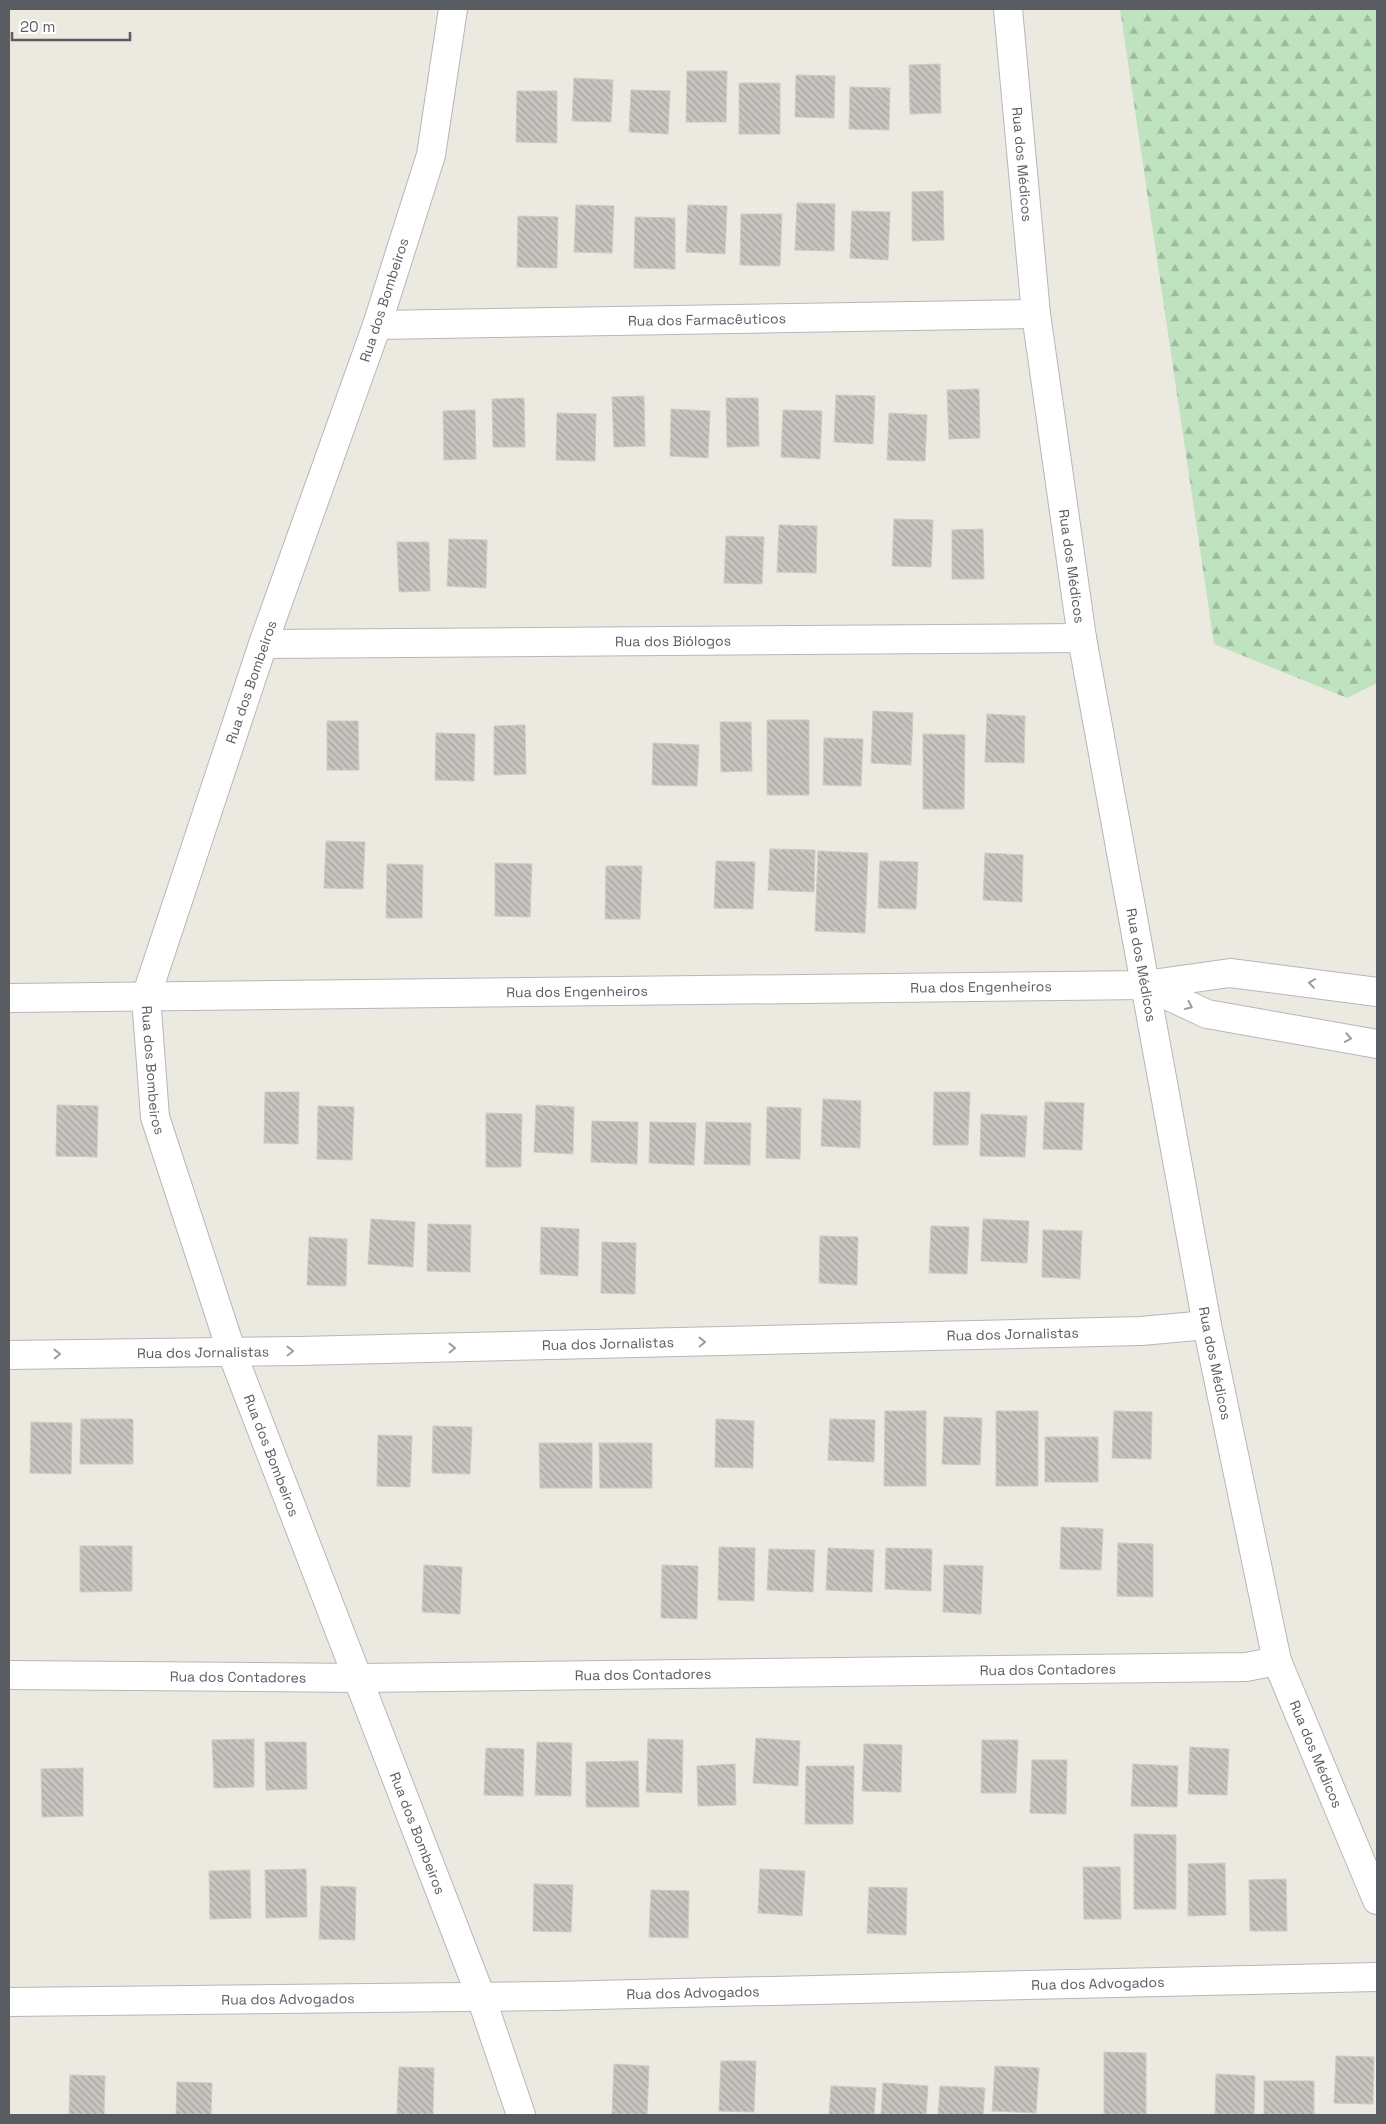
<svg xmlns="http://www.w3.org/2000/svg" width="1386" height="2124" viewBox="0 0 1386 2124" font-family="'Space Grotesk',sans-serif">
<style>
.forest{fill:url(#forest-firs)}
.building{fill:url(#building-back-hatch);stroke:#d0cac0}
.lines{fill:none;stroke-linecap:round;stroke-linejoin:round}
.minor-casing{stroke:#b4b7bb;stroke-width:30}
.minor{stroke:#fff;stroke-width:28}
.oneway{stroke:#9b9ea0}
.labels{text-anchor:middle;stroke-width:4.5;stroke-linejoin:round;paint-order:stroke}
.street-label{font-size:14px;fill:#595d61;stroke:#fff}
</style>
<defs>
<pattern id="forest-firs" width="22" height="20" patternUnits="userSpaceOnUse" patternTransform="scale(1.25)"><rect width="22" height="20" fill="#bfe3be"/><path d="M5 1l3.5 6h-7zM16 11l3.5 6h-7z" fill="#9ebb9e"/></pattern>
<pattern id="building-back-hatch" width="6" height="6" patternUnits="userSpaceOnUse" patternTransform="scale(1.25)"><rect width="6" height="6" fill="#c8c5c0"/><path d="M-1 5l2 2M0 0l6 6M5-1l2 2" fill="none" stroke="#a5a39f"/></pattern>
</defs>
<rect width="100%" height="100%" fill="#ece9e1"/>
<!-- forest -->
<path class="forest" d="M1120 9H1377V683L1347 698 1214 644Z"/>
<!-- building -->
<path class="building" d="M940 64 941 113 910 114 909 65Z
M687 71H727L726 122H686Z
M796 75 835 76 834 118 795 117Z
M574 78 613 80 611 122 572 121Z
M739 83H780V134H739Z
M850 87 890 88 889 130 849 129Z
M631 90 670 91 668 134 629 132Z
M517 91H557V143L516 142Z
M943 191 944 240 912 241V192Z
M797 203 835 204 834 251 795 250Z
M576 205 614 206 612 253 574 252Z
M688 205 727 206 725 254 686 252Z
M852 211 890 212 888 260 850 258Z
M741 214H782L780 266 740 265Z
M518 216 558 217 557 268 517 267Z
M635 217 675 218V269L634 268Z
M979 389 980 438 949 439 947 390Z
M836 395 875 396 873 444 834 442Z
M644 396 645 446 614 447 612 397Z
M524 398 525 447H493L492 399Z
M726 398H758L759 446 727 447Z
M671 409 710 411 708 458 670 456Z
M475 410 476 459 444 460 443 411Z
M783 410 822 411 820 459 781 457Z
M557 413 596 414 595 461 556 460Z
M889 413 927 415 925 461 887 460Z
M894 519 933 520 931 567 892 566Z
M779 525 817 526 816 573 777 572Z
M983 529 984 579H952V530Z
M726 536 764 537 762 584 724 583Z
M449 539 487 540 486 588 447 586Z
M397 542H429L430 591 399 592Z
M873 711 913 713 911 765 871 763Z
M987 714 1025 716 1024 763 985 762Z
M767 720H809V795H767Z
M327 721H358L359 770H327Z
M720 722H751L752 771 721 772Z
M525 725 526 774 494 775V726Z
M436 733 475 734 474 781 435 780Z
M923 734 965 735 964 809H923Z
M824 738 863 739 861 786 823 785Z
M653 743 699 745 697 786 652 785Z
M326 841 365 842 363 889 324 888Z
M770 849 815 850 814 892 768 890Z
M818 851 868 853 865 933 815 931Z
M985 853 1023 855 1022 902 983 900Z
M716 861 755 862 753 909 714 908Z
M880 861 918 862 916 909 878 908Z
M495 863 532 864 530 917 495 916Z
M387 864 423 865 422 918H386Z
M606 866H642L640 919H605Z
M265 1092H299L298 1144 264 1143Z
M934 1092H970L968 1145H933Z
M823 1099 861 1101 860 1148 821 1146Z
M1045 1102 1084 1103 1082 1150 1043 1149Z
M57 1105 98 1106 97 1157 56 1156Z
M536 1105 574 1107 573 1154 534 1152Z
M318 1106 354 1107 352 1160 317 1159Z
M767 1107 801 1108 800 1159 766 1158Z
M486 1113 522 1114 521 1167H486Z
M981 1114 1027 1116 1025 1157 980 1156Z
M592 1121 638 1122 637 1164 591 1162Z
M650 1122 696 1123 694 1165 649 1163Z
M706 1122 751 1123 750 1165 704 1164Z
M371 1219 415 1222 413 1267 368 1264Z
M983 1219 1029 1221 1027 1263 981 1261Z
M428 1224 471 1225 470 1272 427 1271Z
M931 1226 969 1227 967 1274 929 1273Z
M541 1227 579 1229 578 1276 540 1274Z
M1043 1230 1082 1231 1080 1279 1042 1277Z
M820 1236 858 1237 857 1285 819 1283Z
M309 1237 347 1239 346 1286 307 1285Z
M602 1242 636 1243 635 1294 601 1293Z
M885 1411H926V1486H884Z
M996 1411H1038V1486H996Z
M1114 1411 1152 1412 1151 1459 1112 1458Z
M944 1417 982 1418 980 1465 942 1464Z
M81 1419H133V1464H80Z
M716 1419 754 1421 753 1468 715 1467Z
M830 1419 875 1420 874 1462 828 1460Z
M31 1422 72 1423 71 1474 30 1473Z
M433 1426 472 1427 470 1474 432 1473Z
M378 1435 412 1436 410 1487 377 1486Z
M1045 1437H1098V1482H1045Z
M539 1443H592V1488H540Z
M599 1443H652V1488H600Z
M1061 1527 1103 1529 1101 1570 1060 1569Z
M1118 1543 1153 1544V1597L1117 1596Z
M80 1546H132V1591L80 1592Z
M719 1547 755 1548 754 1601 718 1600Z
M828 1548 874 1550 872 1592 826 1590Z
M886 1548 932 1549 931 1591 885 1589Z
M769 1549 815 1550 813 1592 767 1590Z
M424 1565 462 1567 460 1614 422 1612Z
M662 1565 698 1566 697 1619 661 1618Z
M944 1565 983 1566 981 1614 943 1612Z
M756 1738 800 1741 798 1786 753 1783Z
M254 1739V1787L214 1788 212 1740Z
M648 1739 683 1740 682 1793 646 1792Z
M982 1740H1018L1016 1793H981Z
M265 1742H306L307 1789 266 1790Z
M537 1742 572 1743 571 1796 535 1795Z
M864 1744 902 1745 901 1792 862 1791Z
M1190 1747 1229 1749 1227 1795 1188 1794Z
M486 1748 524 1749 523 1796 484 1795Z
M1032 1760H1067L1066 1814 1030 1813Z
M638 1761 639 1807H586V1762Z
M735 1764 736 1805 698 1806 697 1766Z
M1133 1764 1178 1766 1177 1807 1131 1806Z
M806 1766H854L853 1824H805Z
M83 1768V1816L42 1817 41 1769Z
M1134 1834 1176 1835V1909H1134Z
M1225 1863 1226 1915 1188 1916V1864Z
M1083 1867H1120L1121 1919H1084Z
M306 1869 307 1917 266 1918 265 1870Z
M760 1869 805 1871 802 1916 758 1913Z
M250 1870 251 1918 210 1919 209 1871Z
M1286 1879 1287 1931H1250L1249 1880Z
M534 1884 573 1885 571 1932 533 1931Z
M321 1886 356 1887 355 1940 319 1939Z
M869 1887 907 1888 906 1935 867 1933Z
M651 1890 689 1891 688 1938 649 1937Z
M1104 2052 1146 2053V2115H1104Z
M1336 2056 1374 2057 1373 2104 1334 2103Z
M721 2061H756L754 2112 719 2111Z
M614 2064 649 2066 647 2115H612Z
M995 2066 1039 2068 1036 2113 992 2111Z
M399 2067 434 2068 433 2115H397Z
M1216 2074 1255 2076 1254 2115H1215Z
M70 2075 105 2076 104 2115H69Z
M1264 2081H1314V2115H1264Z
M177 2082 212 2083 211 2115H176Z
M883 2083 928 2086 926 2115H881Z
M831 2086 876 2088 874 2115H829Z
M940 2086 985 2088 983 2115H938Z"/>
<g class="lines">
<!-- minor casing -->
<g class="minor-casing">
<g id="minor">
<path id="s1" d="M453 9 431 155 377 325 263 644 146 997 155 1117 232 1353 481 1997 521 2115"/>
<path id="s2" d="M1008 9 1036 314 1082 638 1207 1325 1277 1661 1377 1900"/>
<path id="s3" d="M377 325 1036 314"/>
<path id="s4" d="M263 644 1082 638"/>
<path d="M1145 985 1207 1014 1377 1044"/>
<path id="s5" d="M9 998 1145 985 1230 973 1377 992"/>
<path id="s6" d="M9 1355 299 1351 1141 1331 1207 1325"/>
<path id="s7" d="M9 1675 359 1678 1246 1667 1277 1661"/>
<path id="s8" d="M9 2002 552 1996 1377 1977"/>
</g>
</g>
<!-- minor -->
<use href="#minor" class="minor"/>
</g>
<!-- one-way arrows -->
<defs><path id="oneway-chevron" d="M-2-3.5L2.5 0L-2 3.5" fill="none" stroke-width="1.6" stroke-linecap="round" stroke-linejoin="round" transform="scale(1.25)"/></defs>
<g class="oneway">
<use href="#oneway-chevron" transform="translate(1312 983) rotate(-172)"/>
<use href="#oneway-chevron" transform="translate(1189 1006) rotate(25)"/>
<use href="#oneway-chevron" transform="translate(1348 1038) rotate(10)"/>
<use href="#oneway-chevron" transform="translate(702 1342) rotate(-1)"/>
<use href="#oneway-chevron" transform="translate(452 1348) rotate(-1)"/>
<use href="#oneway-chevron" transform="translate(290 1351) rotate(-1)"/>
<use href="#oneway-chevron" transform="translate(57 1354) rotate(-1)"/>
</g>
<g class="labels">
<!-- street labels -->
<g class="street-label">
<text dy="5" stroke="none"><textPath href="#s2" startOffset="156">Rua dos Médicos</textPath></text>
<text transform="translate(384 300) rotate(-72)" y="5">Rua dos Bombeiros</text>
<text dy="5" stroke="none"><textPath href="#s3" startOffset="330">Rua dos Farmacêuticos</textPath></text>
<text dy="5" stroke="none"><textPath href="#s2" startOffset="561">Rua dos Médicos</textPath></text>
<text dy="5" stroke="none"><textPath href="#s4" startOffset="410">Rua dos Biólogos</textPath></text>
<text transform="translate(251 682) rotate(-71)" y="5">Rua dos Bombeiros</text>
<text dy="5" stroke="none"><textPath href="#s2" startOffset="966">Rua dos Médicos</textPath></text>
<text dy="5" stroke="none"><textPath href="#s5" startOffset="972">Rua dos Engenheiros</textPath></text>
<text dy="5" stroke="none"><textPath href="#s5" startOffset="568">Rua dos Engenheiros</textPath></text>
<text dy="5" stroke="none"><textPath href="#s1" startOffset="1110">Rua dos Bombeiros</textPath></text>
<text dy="5" stroke="none"><textPath href="#s6" startOffset="1004">Rua dos Jornalistas</textPath></text>
<text dy="5" stroke="none"><textPath href="#s6" startOffset="599">Rua dos Jornalistas</textPath></text>
<text dy="5" stroke="none"><textPath href="#s6" startOffset="194">Rua dos Jornalistas</textPath></text>
<text dy="5" stroke="none"><textPath href="#s2" startOffset="1371">Rua dos Médicos</textPath></text>
<text dy="5" stroke="none"><textPath href="#s1" startOffset="1515">Rua dos Bombeiros</textPath></text>
<text dy="5" stroke="none"><textPath href="#s7" startOffset="1039">Rua dos Contadores</textPath></text>
<text dy="5" stroke="none"><textPath href="#s7" startOffset="634">Rua dos Contadores</textPath></text>
<text dy="5" stroke="none"><textPath href="#s7" startOffset="229">Rua dos Contadores</textPath></text>
<text dy="5" stroke="none"><textPath href="#s2" startOffset="1776">Rua dos Médicos</textPath></text>
<text dy="5" stroke="none"><textPath href="#s1" startOffset="1920">Rua dos Bombeiros</textPath></text>
<text dy="5" stroke="none"><textPath href="#s8" startOffset="1089">Rua dos Advogados</textPath></text>
<text dy="5" stroke="none"><textPath href="#s8" startOffset="684">Rua dos Advogados</textPath></text>
<text dy="5" stroke="none"><textPath href="#s8" startOffset="279">Rua dos Advogados</textPath></text>
</g>
</g>
<!-- border -->
<rect width="1386" height="2124" fill="none" stroke="#595d61" stroke-width="20"/>
<!-- scale -->
<path d="M12 32v8h118v-8" fill="none" stroke="#595d61" stroke-width="2.5"/>
<text x="20" y="32" font-size="15" fill="#595d61" stroke="#ffffff" stroke-width="4" paint-order="stroke">20 m</text>
</svg>
